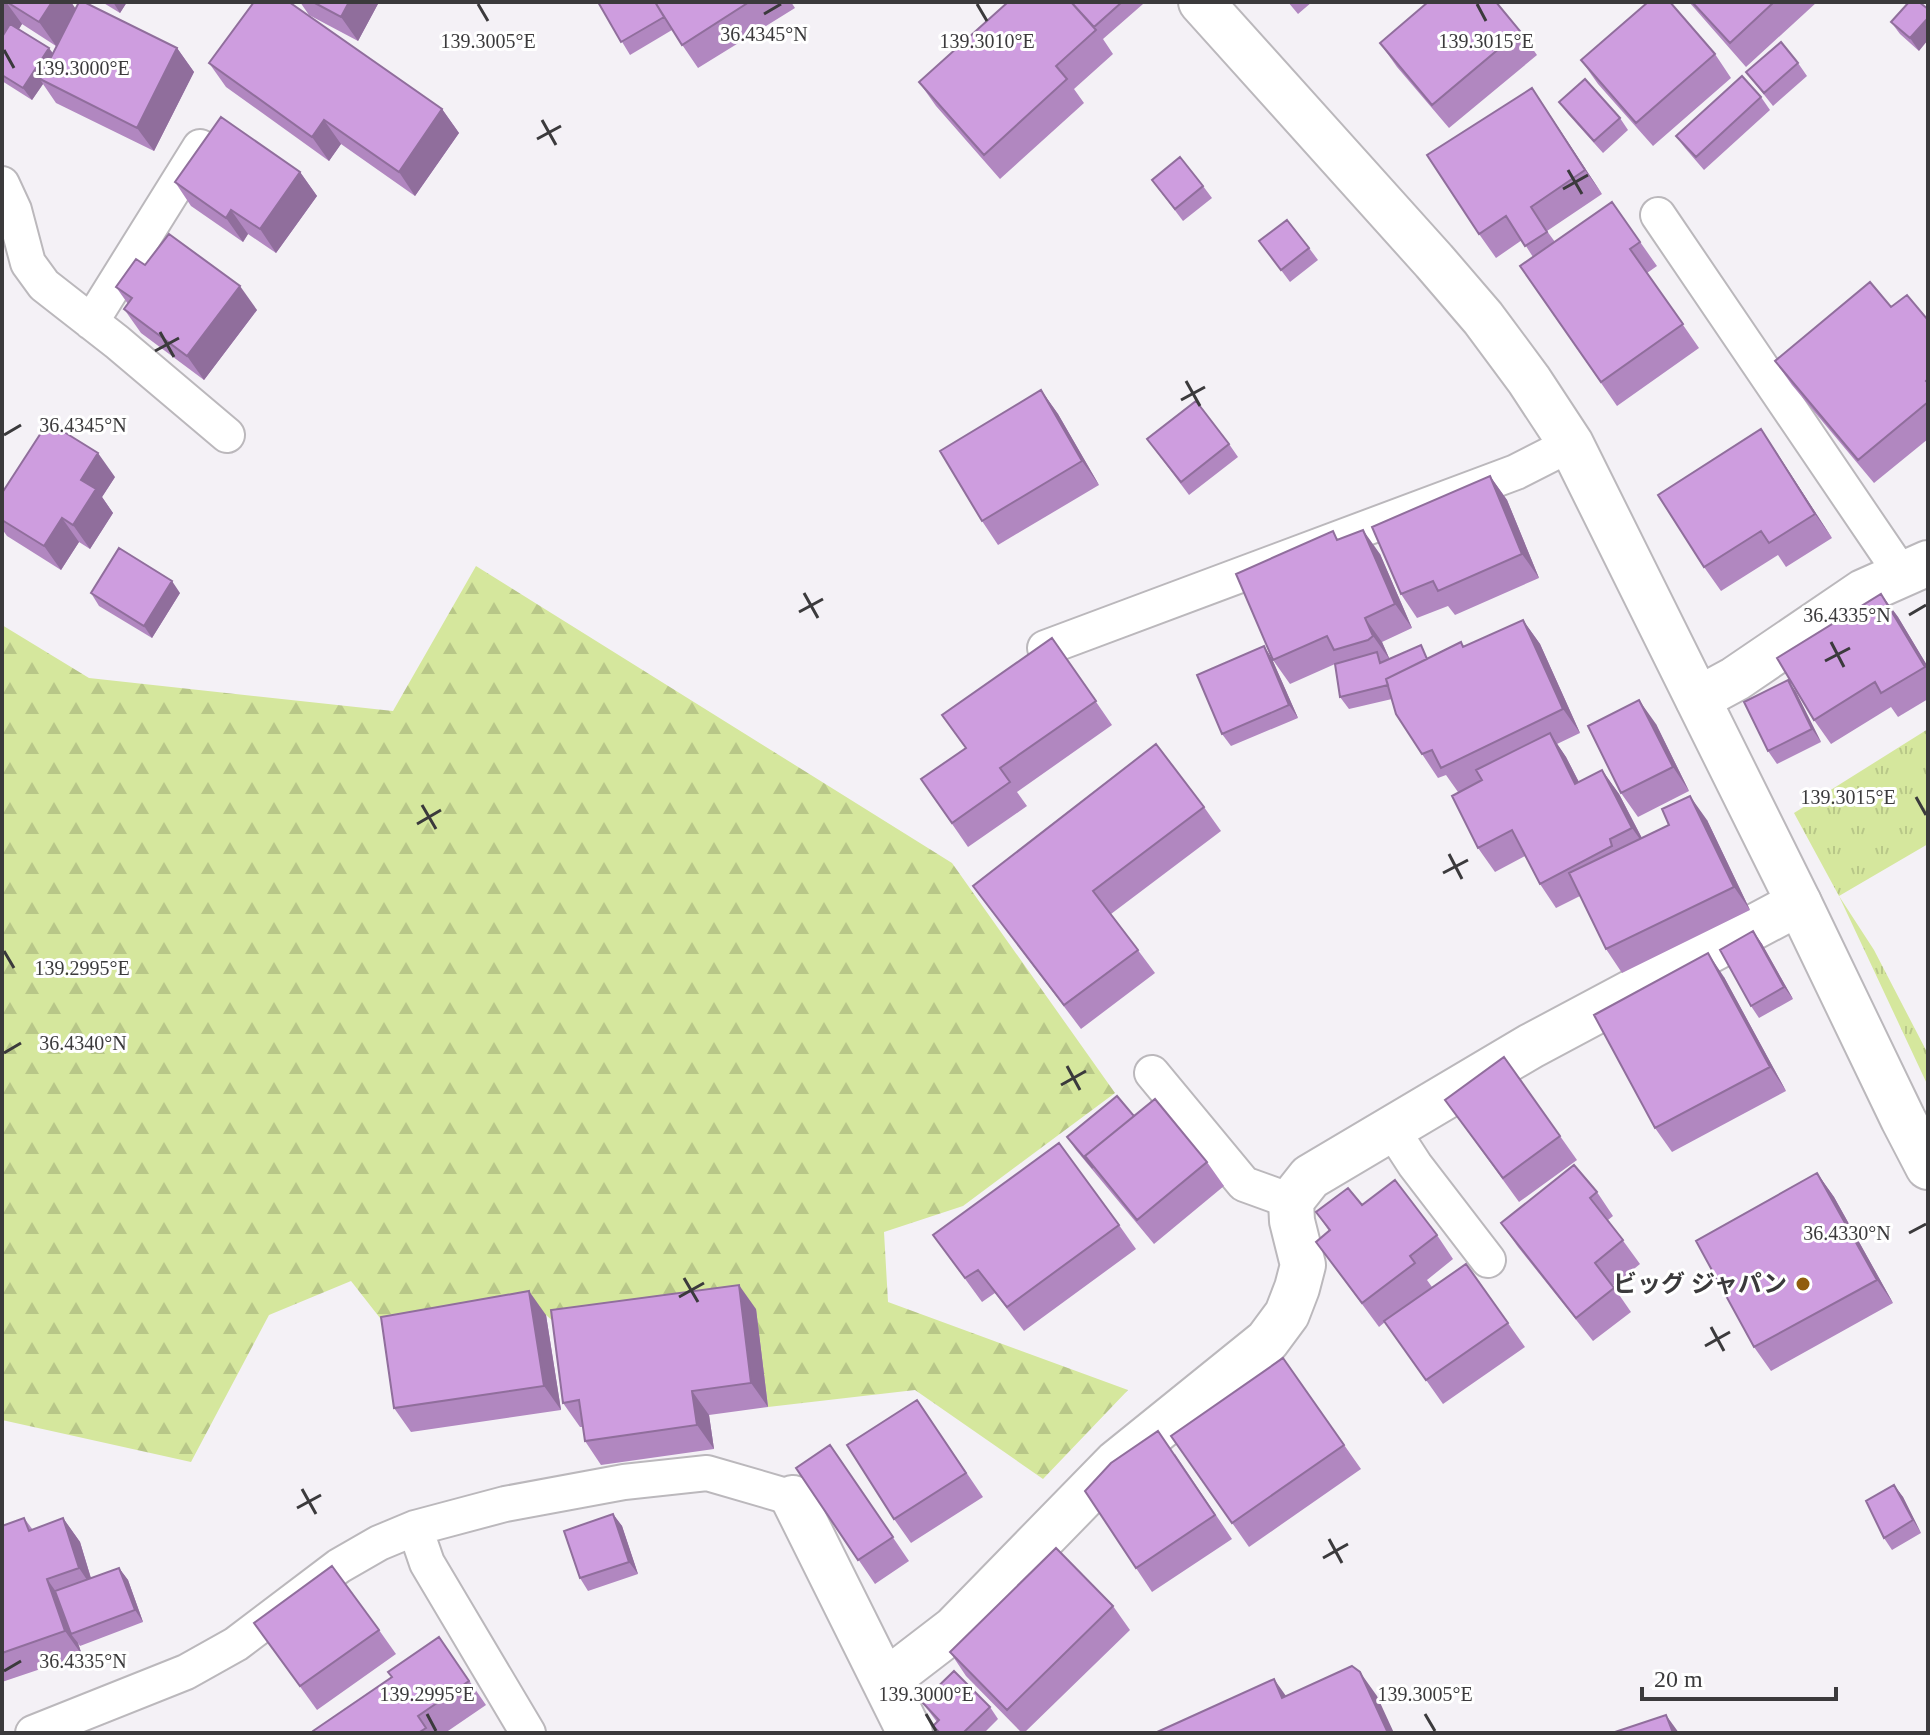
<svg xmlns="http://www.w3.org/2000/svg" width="1930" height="1735" viewBox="0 0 1930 1735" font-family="'Times New Roman','Noto Sans JP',serif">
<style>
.grass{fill:url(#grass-tufts)}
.forest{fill:url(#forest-firs)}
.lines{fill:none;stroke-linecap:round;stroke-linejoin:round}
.service-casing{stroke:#bbb8bc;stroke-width:38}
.minor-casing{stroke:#bbb8bc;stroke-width:48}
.tertiary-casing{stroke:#bbb8bc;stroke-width:48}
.service{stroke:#fff;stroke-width:34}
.minor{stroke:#fff;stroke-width:44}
.tertiary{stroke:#fff;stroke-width:44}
.wall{fill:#b187c0;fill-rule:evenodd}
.shaded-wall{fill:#906e9c}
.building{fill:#ce9ddf;stroke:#906e9c;stroke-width:2}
.ticks{fill:none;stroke:#3b3a3c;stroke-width:3}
.poi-dot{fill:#905d0d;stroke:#fff;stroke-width:3}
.labels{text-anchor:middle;stroke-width:6;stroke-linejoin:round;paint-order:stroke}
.poi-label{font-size:24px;font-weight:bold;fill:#3b3a3c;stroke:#fff;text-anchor:end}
.ticks-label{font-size:20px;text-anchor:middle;fill:#3b3a3c;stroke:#fff;stroke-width:6;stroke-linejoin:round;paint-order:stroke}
</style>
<defs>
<pattern id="grass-tufts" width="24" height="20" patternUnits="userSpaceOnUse" patternTransform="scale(2)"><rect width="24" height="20" fill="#d5e79d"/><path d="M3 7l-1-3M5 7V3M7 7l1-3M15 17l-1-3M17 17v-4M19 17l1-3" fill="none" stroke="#b8c788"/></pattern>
<pattern id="forest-firs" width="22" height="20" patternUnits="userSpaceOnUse" patternTransform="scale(2)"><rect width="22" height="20" fill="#d5e79d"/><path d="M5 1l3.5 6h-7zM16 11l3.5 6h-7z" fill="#b8c788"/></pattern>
</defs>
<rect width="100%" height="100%" fill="#f4f1f6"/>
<!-- grass -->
<path class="grass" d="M1928 729V844L1839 896 1874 950 1928 1054V1086L1839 896 1794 813Z"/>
<!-- forest -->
<path class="forest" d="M476 566 952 863 1115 1093 963 1206 884 1232 888 1302 1128 1390 1043 1479 915 1390 768 1407 755 1309 568 1334 546 1315 398 1341 351 1281 269 1315 191 1462 2 1420V625L89 678 393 711Z"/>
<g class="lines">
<!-- service casing -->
<g class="service-casing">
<path id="service" d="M2 184 14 210 28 263 44 285 117 342 227 435
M1658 215 1901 573
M91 322 200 147
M1045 648 1516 472 1571 444
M1152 1073 1244 1184 1291 1201
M1391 1128 1415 1165 1488 1260
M415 1528 427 1563 528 1733
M33 1733 186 1672 236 1644 339 1566 379 1543 415 1528 505 1504 624 1482 707 1473 793 1498"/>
</g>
<!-- minor casing -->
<g class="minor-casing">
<path id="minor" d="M1698 699 1735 679 1863 592 1928 563
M793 1498 910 1733
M885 1682 954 1629 1116 1463 1267 1341 1287 1314 1297 1288 1303 1265 1292 1221 1291 1201 1310 1177 1531 1046 1799 903"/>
</g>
<!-- tertiary casing -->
<g class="tertiary-casing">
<path id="tertiary" d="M1201 2 1434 261 1483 318 1529 380 1571 444 1799 903 1903 1119 1928 1167"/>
</g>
<!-- service -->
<use href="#service" class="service"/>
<!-- minor -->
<use href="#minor" class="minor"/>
<!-- tertiary -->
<use href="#tertiary" class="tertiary"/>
</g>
<!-- wall -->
<path class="wall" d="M2 2H71L75 9 177 48 194 72 154 151 56 103 43 84 32 100 2 81ZM22 24 56 46 53 53 19 29Z
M102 2H127L120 13Z
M300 2H379L358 41 309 15Z
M598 2H791L795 8 698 68 672 30 630 55Z
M1008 2H1142L1143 4 1103 39 1113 54 1074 89 1084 103 1000 179 936 106 919 82Z
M1288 2H1312L1298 14Z
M1689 2H1817L1746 67Z
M1909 2 1919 51 1900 34 1891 22Z
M1520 31 1537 55 1449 128 1397 67 1380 43Z
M1715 54 1731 78 1653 146 1598 84 1581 60Z
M209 63 442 109 459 133 415 196 341 144 329 161 226 87Z
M1798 63 1807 76 1773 106 1746 72Z
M1532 88 1602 194 1547 231 1555 242 1612 202 1657 266 1647 273 1699 348 1617 406 1520 266 1533 257 1522 240 1496 258 1479 234Z
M1761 97 1770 110 1704 170 1685 148 1676 136Z
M1559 102 1620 118 1628 130 1603 153 1568 114Z
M300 172 317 196 276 253 248 234 243 242 191 206 175 182Z
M1152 180 1203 186 1212 198 1183 221Z
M1259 241 1309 248 1318 260 1290 282Z
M145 265 257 310 204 380 141 333 124 309 128 304 116 287Z
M1891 307 1928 320V439L1874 483 1792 385 1775 361Z
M1041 390 1058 414 1099 485 998 545 982 521Z
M1761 429 1832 538 1786 567 1778 555 1721 591 1704 567Z
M1147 439 1229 444 1238 457 1189 495Z
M1490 476 1507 500 1539 578 1455 615 1448 606 1417 618 1401 594Z
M115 477 102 497 113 513 90 549 79 542 61 570 7 536 2 529V493Z
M1339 540 1380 554 1412 628 1382 642 1389 658H1429L1464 647 1523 620 1540 644 1580 733 1557 744 1566 757 1579 782 1602 770 1619 794 1642 838 1707 820 1750 910 1622 973 1606 949 1580 896 1556 908 1540 884 1525 856 1495 872 1478 848 1458 792 1446 775 1438 778 1422 754 1392 699 1349 709 1340 697 1335 664 1290 684 1273 660Z
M91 593H180L152 638 99 606Z
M1881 594 1898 617 1928 667V699L1898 717 1891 707 1831 744 1814 720Z
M1052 638 1112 725 1017 792 1027 806 968 847 921 779 966 749Z
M1264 646 1272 659 1298 718 1231 746 1222 734Z
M1788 680 1796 692 1821 742 1777 764 1768 751Z
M1656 724 1689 791 1638 817 1621 793Z
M1204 807 1221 831 1111 914 1155 973 1081 1029 973 886Z
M1753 931 1762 944 1793 999 1759 1018 1751 1006Z
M1724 977 1786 1091 1672 1152 1655 1128Z
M1504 1057 1577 1160 1519 1202 1445 1100Z
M1067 1137 1207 1162 1224 1186 1154 1244 1076 1150Z
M1817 1173 1834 1197 1893 1303 1771 1371 1754 1347Z
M1597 1192 1613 1216 1608 1220 1640 1264 1613 1286 1631 1312 1593 1341 1518 1247 1501 1223Z
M1362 1205 1437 1235 1453 1259 1427 1280 1432 1287 1466 1264 1525 1347 1443 1404 1385 1322 1379 1327 1316 1242 1329 1231 1316 1212Z
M1119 1225 1136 1249 1024 1331 995 1293 982 1302 933 1235Z
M756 1309 768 1407 709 1415 714 1449 601 1465 585 1441 583 1427H580L563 1403Z
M546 1315 561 1410 411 1432 394 1408Z
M1283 1358 1361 1469 1249 1547 1171 1436Z
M917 1400 983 1497 911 1543 894 1519Z
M830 1445 909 1561 875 1584 796 1468Z
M1175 1454 1232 1539 1152 1592 1136 1568Z
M1894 1485 1903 1497 1921 1533 1892 1550 1884 1538Z
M613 1514 622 1526 638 1574 588 1591 580 1578Z
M24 1518 33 1530 63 1518 80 1542 91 1578 119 1568 128 1580 143 1622 80 1646 78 1643 82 1655 2 1682V1526Z
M1113 1606 1130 1630 1024 1733H1022L966 1676 950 1652Z
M254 1623 379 1630 396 1654 317 1710Z
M439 1637 486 1705 445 1733H314L392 1677Z
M922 1702 990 1707 998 1719 984 1733H938L933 1726 937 1722Z"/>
<!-- shaded-wall -->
<path class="shaded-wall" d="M4 2H6L22 24 4 53 2 51V5Z
M52 2H71L78 12 56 46 39 22Z
M113 2H127L120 13Z
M349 2H379L358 41 341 17Z
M1928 18V40L1919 51 1910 38Z
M49 48 58 60 40 79 43 84 32 100 23 88Z
M177 48 194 72 154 151 137 128Z
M1532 88 1548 112 1602 194 1585 170Z
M442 109 459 133 415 196 399 172Z
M324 120 341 144 329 161 312 137Z
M300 172 317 196 276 253 260 229Z
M231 210 248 234 243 242 226 218Z
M240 286 257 310 204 380 187 356Z
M1041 390 1058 414 1099 485 1082 461Z
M1761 429 1777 453 1832 538 1815 514Z
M98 453 115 477 102 497 113 513 90 549 73 525 81 480Z
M1490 476 1507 500 1539 578 1522 554Z
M62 518 79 542 61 570 44 546Z
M1363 530 1380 554 1412 628 1395 604Z
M172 581 180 593 152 638 144 626Z
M1881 594 1898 617 1928 667V670Z
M1365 618 1382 642 1390 660 1373 636Z
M1523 620 1540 644 1580 733 1563 709Z
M1264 646 1272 659 1298 718 1289 705Z
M1788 680 1796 692 1821 742 1812 729Z
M1639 700 1656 724 1689 791 1673 767Z
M1550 733 1566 757 1592 808 1575 784Z
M1602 770 1619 794 1649 852 1632 828Z
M1690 796 1707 820 1750 910 1734 887Z
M1753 931 1762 944 1793 999 1784 987Z
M1708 953 1724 977 1786 1091 1770 1067Z
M1817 1173 1834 1197 1893 1303 1877 1280Z
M739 1285 756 1309 768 1407 751 1383Z
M529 1291 546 1315 561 1410 544 1386Z
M692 1391 709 1415 714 1449 697 1425Z
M1894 1485 1903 1497 1921 1533 1913 1520Z
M613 1514 622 1526 638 1574 629 1562Z
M63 1518 80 1542 95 1592 79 1568Z
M119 1568 128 1580 143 1622 135 1610Z
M47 1579 64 1603 71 1634 78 1643 82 1655 65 1631Z
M1360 1672 1377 1696 1394 1733H1388Z
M1274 1679 1291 1703 1282 1698Z
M1666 1715 1679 1733H1673Z"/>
<!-- building -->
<path class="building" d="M7 2H52L39 22Z
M79 2H84L177 48 137 128 40 79Z
M254 2H289L442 109 399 172 324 120 312 137 209 63Z
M313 2H349L341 17Z
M598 2H655L664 17 621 42Z
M655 2H749L682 45Z
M1008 2H1071L1096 30 1056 66 1067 79 984 155 919 82Z
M1071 2H1122L1094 27Z
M1428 2H1496L1520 31 1432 105 1380 43Z
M1648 2H1670L1715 54 1636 123 1581 60Z
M1692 2H1774L1730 43Z
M1909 2H1919L1928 9V18L1910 38 1891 22Z
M10 24 49 48 23 88 2 75V37Z
M1781 42 1798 63 1764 93 1746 72Z
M1742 76 1761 97 1696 157 1676 136Z
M1585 79 1620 118 1594 141 1559 102Z
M1532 88 1585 170 1531 207 1547 232 1525 246 1506 216 1479 234 1427 155Z
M221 117 300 172 260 229 231 210 226 218 175 182Z
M1180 157 1203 186 1175 209 1152 180Z
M1612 202 1640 242 1630 249 1683 324 1601 382 1520 266Z
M1287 220 1309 248 1281 270 1259 241Z
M169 234 240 286 187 356 124 309 132 298 116 287 136 259 145 265Z
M1870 282 1891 307 1907 295 1928 320V379L1926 381 1928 383V402L1858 460 1775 361Z
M1041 390 1082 461 982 521 940 451Z
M1196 401 1229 444 1181 482 1147 439Z
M48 422 98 453 81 480 96 489 73 525 62 518 44 546 2 520V493Z
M1761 429 1815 514 1769 543 1761 531 1704 567 1658 495Z
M1490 476 1522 554 1438 591 1433 581 1401 594 1372 527Z
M1363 530 1395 604 1365 618 1373 636 1368 640 1334 650 1327 636 1273 660 1236 574 1333 531 1337 540Z
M119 548 172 581 144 626 91 593Z
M1881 594 1925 667 1881 693 1875 682 1814 720 1777 658Z
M1523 620 1563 709 1441 768 1432 750 1422 754 1396 714 1386 679 1461 642 1463 647Z
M1052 638 1096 701 1000 768 1010 782 952 823 921 779 966 748 942 715Z
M1421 645 1427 659 1386 679 1388 685 1340 697 1335 664 1377 652 1380 663Z
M1264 646 1289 705 1222 734 1197 675Z
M1788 680 1812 729 1768 751 1744 702Z
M1639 700 1673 767 1621 793 1588 726Z
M1550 733 1575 784 1602 770 1632 828 1610 839 1612 846 1540 884 1512 830 1478 848 1452 796 1482 780 1476 770Z
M1156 744 1204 807 1093 891 1138 950 1064 1005 973 886Z
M1690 796 1734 887 1606 949 1569 873 1669 825 1662 809Z
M1753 931 1784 987 1751 1006 1720 950Z
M1708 953 1770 1067 1655 1128 1594 1015Z
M1504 1057 1560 1136 1503 1178 1445 1100Z
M1117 1096 1134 1116 1085 1156 1093 1168 1067 1137Z
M1155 1099 1207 1162 1137 1220 1085 1156Z
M1059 1143 1119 1225 1007 1307 978 1270 965 1278 933 1235Z
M1574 1165 1597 1192 1590 1198 1623 1240 1595 1263 1614 1288 1576 1318 1501 1223Z
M1817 1173 1877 1280 1754 1347 1696 1241Z
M1395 1180 1437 1235 1410 1256 1415 1263 1362 1303 1316 1242 1330 1230 1316 1212 1348 1188 1362 1205Z
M1466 1264 1508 1323 1426 1380 1384 1321Z
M739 1285 751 1383 692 1391 697 1425 585 1441 579 1400 563 1403 551 1310Z
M529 1291 544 1386 394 1408 381 1317Z
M1283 1358 1344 1445 1232 1523 1171 1436Z
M917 1400 966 1473 894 1519 847 1445Z
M1158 1431 1215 1515 1136 1568 1085 1491 1111 1463Z
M830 1445 893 1537 858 1560 796 1468Z
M1894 1485 1913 1520 1884 1538 1866 1501Z
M613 1514 629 1562 580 1578 564 1531Z
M24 1518 29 1531 63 1518 79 1568 47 1579 65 1631 2 1653V1526Z
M1056 1548 1113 1606 1007 1710 950 1652Z
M332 1566 379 1630 300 1686 254 1623Z
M119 1568 135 1610 71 1634 55 1591Z
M439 1637 469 1681 418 1716 426 1728 418 1733H314L313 1731 392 1677 388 1672Z
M1352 1666 1360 1672 1388 1733H1155L1274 1679 1282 1698Z
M954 1671 990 1707 963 1733H940L933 1726 939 1720 922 1702Z
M1666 1715 1673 1733H1612Z"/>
<!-- ticks -->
<path class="ticks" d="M478 4 488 21M977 4 987 21M1477 4 1486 21M764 14 781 4M4 50 14 68M542 120 556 145M537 139 561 126M1568 170 1582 194M1563 189 1588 175M160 332 174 357M155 351 179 338M1186 381 1200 406M1181 400 1205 387M4 435 21 425M804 593 818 618M799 612 823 599M1909 615 1926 605M1831 642 1844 667M1825 661 1850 648M1916 797 1926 815M422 805 436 829M417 824 441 810M1449 854 1462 879M1443 873 1468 860M4 951 14 968M4 1053 21 1043M1067 1066 1080 1090M1061 1085 1086 1071M1909 1233 1926 1224M684 1278 698 1302M679 1297 704 1283M1711 1327 1724 1351M1705 1346 1730 1332M302 1489 316 1514M297 1508 321 1495M1329 1539 1342 1563M1323 1558 1348 1544M4 1671 21 1661M427 1714 436 1731M926 1714 936 1731M1425 1714 1435 1731"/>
<!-- markers -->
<circle class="poi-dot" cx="1803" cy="1284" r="8"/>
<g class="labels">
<!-- poi labels -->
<g class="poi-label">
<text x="1787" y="1292">ビッグ ジャパン</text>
</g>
</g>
<g class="ticks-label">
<text x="764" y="41">36.4345°N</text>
<text x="488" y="48">139.3005°E</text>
<text x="987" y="48">139.3010°E</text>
<text x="1486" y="48">139.3015°E</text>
<text x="82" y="75">139.3000°E</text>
<text x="83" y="432">36.4345°N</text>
<text x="1847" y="622">36.4335°N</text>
<text x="1848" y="804">139.3015°E</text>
<text x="82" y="975">139.2995°E</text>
<text x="83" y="1050">36.4340°N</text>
<text x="1847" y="1240">36.4330°N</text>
<text x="83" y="1668">36.4335°N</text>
<text x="427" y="1701">139.2995°E</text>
<text x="926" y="1701">139.3000°E</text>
<text x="1425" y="1701">139.3005°E</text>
</g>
<!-- border -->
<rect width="1930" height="1735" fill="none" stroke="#3b3a3c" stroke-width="8"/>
<!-- scale -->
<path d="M1642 1687v12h194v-12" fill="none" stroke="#3b3a3c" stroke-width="4"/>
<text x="1654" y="1687" font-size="24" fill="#3b3a3c" stroke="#ffffff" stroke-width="6" paint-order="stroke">20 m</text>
</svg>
